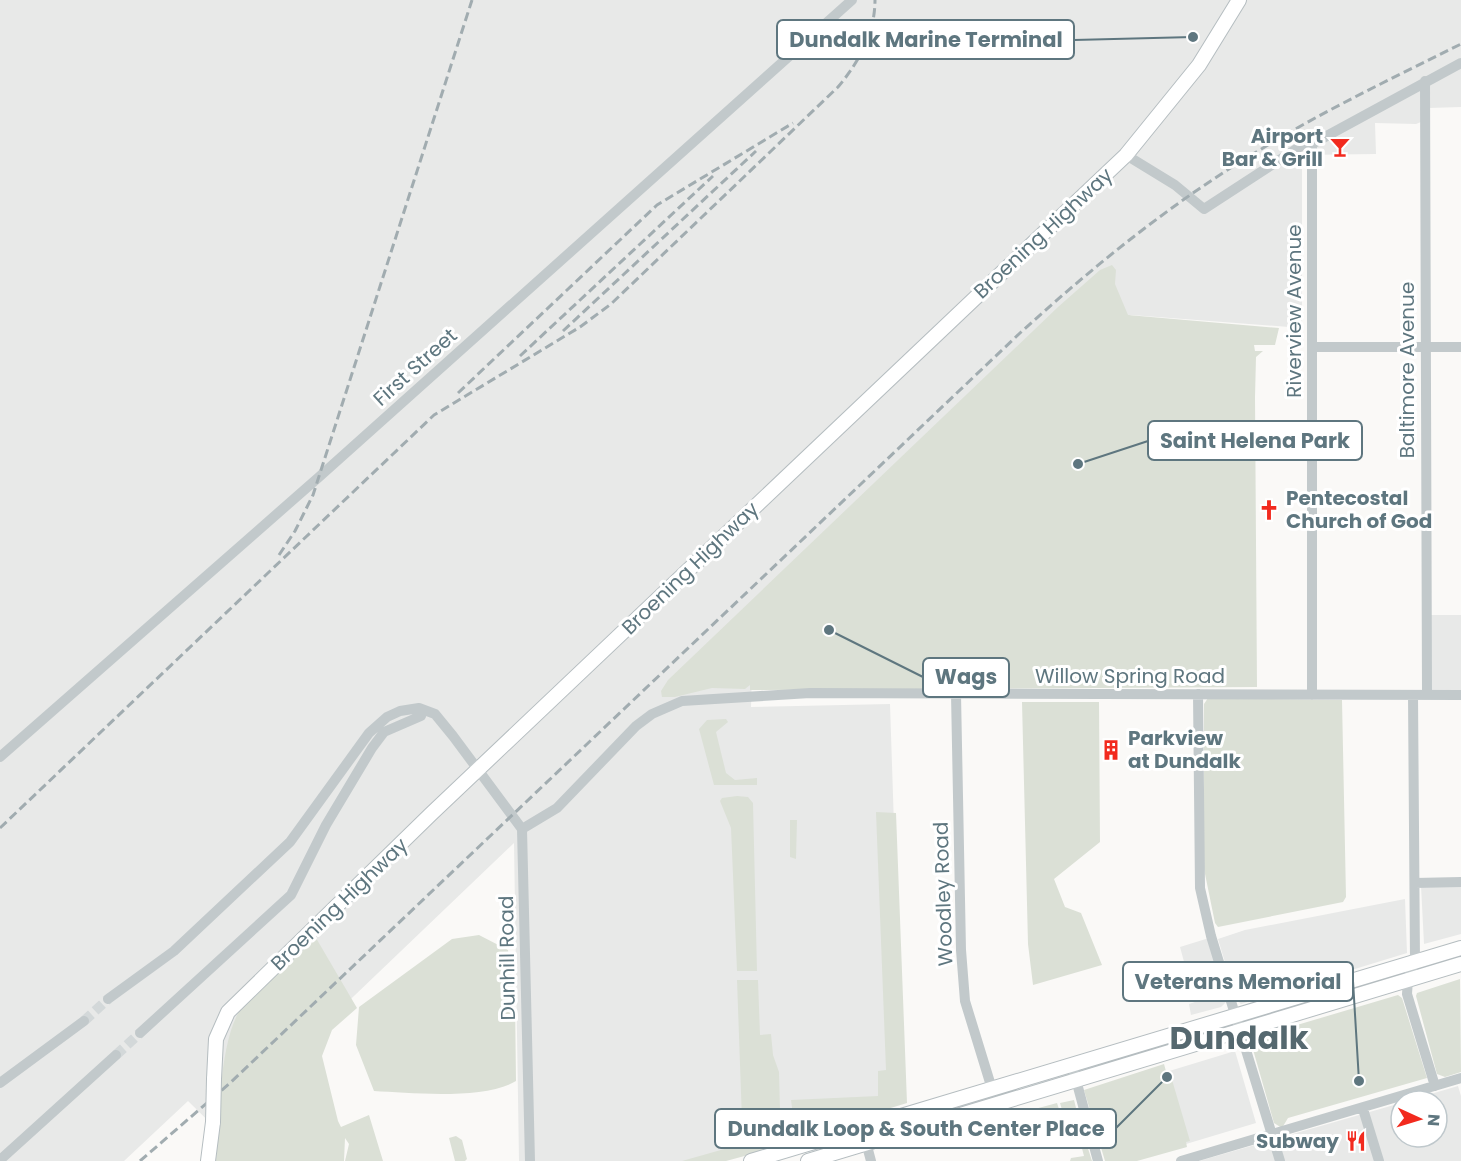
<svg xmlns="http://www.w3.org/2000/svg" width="1461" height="1161" viewBox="0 0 1461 1161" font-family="Poppins,sans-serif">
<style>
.built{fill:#e8e9e8}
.green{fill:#dbe0d6}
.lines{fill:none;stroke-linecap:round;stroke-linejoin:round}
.minor-tunnel{stroke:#d3d8d9;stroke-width:10;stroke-dasharray:10 5;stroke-linecap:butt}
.major-casing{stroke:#b5bdc0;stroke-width:16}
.minor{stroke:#c2c9cb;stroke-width:10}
.major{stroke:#fff;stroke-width:14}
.rail{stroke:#a1acb0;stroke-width:3;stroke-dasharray:9 4.5;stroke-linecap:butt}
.major-bridge-casing{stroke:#b5bdc0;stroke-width:16;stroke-linecap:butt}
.major-bridge{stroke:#fff;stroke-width:14}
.labels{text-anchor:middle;stroke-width:6;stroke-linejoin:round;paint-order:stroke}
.poi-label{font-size:20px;font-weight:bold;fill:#5e767f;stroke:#fff;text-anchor:end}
.street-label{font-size:20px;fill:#5e767f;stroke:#fff}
.town-label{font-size:32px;font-weight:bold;fill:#55686f;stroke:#fff}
.leader{fill:none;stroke:#5e767f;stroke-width:2}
.callout-dot{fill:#5e767f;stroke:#fff;stroke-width:2}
.callout{fill:#fff;stroke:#5e767f;stroke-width:2}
.callout-label{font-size:21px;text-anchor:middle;font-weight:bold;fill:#5e767f}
</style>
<rect width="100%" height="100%" fill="#faf9f7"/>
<!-- built -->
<path class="built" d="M0 0H1461V107L1429 108 1421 122 1416 124 1375 123 1376 154 1302 155V328L1131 315 754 604 751 707 890 704 903 1099 797 1133 792 1126 780 1129 773 1139 690 1161H519L514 843 308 1040 249 1161 188 1101 124 1161H0Z
M1431 615H1461V690L1431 691Z
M1421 886H1461V934L1424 944Z
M1405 899 1407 953 1241 1004 1236 999 1218 939 1245 930Z
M1209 938 1226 1002 1221 1007 1191 1015 1189 1004 1195 1002 1180 947Z
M1235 1051 1256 1123 1186 1144 1166 1072Z
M1458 1086 1461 1096V1161H1199L1401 1103V1137H1437V1101H1407Z"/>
<!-- green -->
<path class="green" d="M1112 265 1116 270 1115 284 1128 315 1279 328 1275 345H1254L1255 351H1263L1256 357 1255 397 1257 687 755 690H750V685L745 689 712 688 675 697H662L661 691 668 680 1058 307 1100 270Z
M1208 698 1342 700 1346 897 1343 902 1218 927 1215 923 1204 869V704Z
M1022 702H1099L1100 842 1054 879 1065 907 1081 913 1102 965 1033 985 1028 944Z
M726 719 728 722 716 732 726 773 735 780 757 778V785H714L699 729 707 720Z
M737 796 748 797 753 803 757 971H737L731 828 720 801 722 798Z
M876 812 896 813 907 1103 796 1137 791 1100 878 1096V1071L886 1070Z
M790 820H797L796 859 790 857Z
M479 935 508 950 515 1000 516 1081C485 1100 411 1093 374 1091L356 1045 359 1007 452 939Z
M316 938 357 1008 332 1030 322 1056 338 1121 341 1127 369 1115 383 1161H345L349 1144 345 1138 344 1161H216C219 1122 219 1038 242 1007 261 982 292 960 316 938Z
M1460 979 1461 1072 1445 1077 1437 1074 1416 996 1417 993Z
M737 980H758L760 1035 771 1034 773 1055 779 1072 780 1110 775 1115 747 1123 742 1120Z
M1398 995 1402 998 1427 1078 1288 1118 1282 1128 1274 1123 1250 1039Z
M1164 1064 1167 1075 1170 1073 1190 1141 1186 1142 1187 1147 1137 1161H1105L1084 1090Z
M1074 1100 1078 1116 1065 1120 1060 1103Z
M1057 1103 1061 1115 1033 1122 1031 1110Z
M775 1125 783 1133 774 1148 726 1161H682L742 1144V1133Z
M456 1136 462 1140 467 1159 465 1161H455L449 1138Z
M1084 1136 1092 1161H1070L1071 1158 1084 1156 1080 1141 1071 1144 1070 1140Z"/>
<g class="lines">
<!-- minor-tunnel -->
<path class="minor-tunnel" d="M84 1021 108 999
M116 1055 140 1033"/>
<!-- major casing -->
<g class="major-casing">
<path id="major" d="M214 1079 216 1039 228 1012 431 814 1126 155 1199 65 1239 0
M208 1161 213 1122
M751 1161 1461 948
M808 1161 1461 964"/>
</g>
<!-- minor -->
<path class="minor" d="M1425 81 1427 695
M1312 144V695
M1126 155 1175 185 1204 209 1304 144H1312L1461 63
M1312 347H1461
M956 694 961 950 965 1001 992 1089
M1198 694 1200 888 1211 936 1280 1161
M1413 695 1415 961 1408 979 1407 994 1435 1086
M0 757 319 477 852 0
M522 829 557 808 636 726 652 714 682 701 810 693 1461 695
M1415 883 1461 882
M108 999 174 951 290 842 369 733 387 717 400 711 419 708 435 714 453 736 522 829 530 1161
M140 1033 291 895 326 825 372 748 384 732 421 716
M1072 1065 1098 1161
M0 1083 84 1021
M1363 1109 1379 1161
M862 1127 871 1161
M0 1160 116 1055
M1181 1161 1461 1078"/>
<!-- major -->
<use href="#major" class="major"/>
<!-- rail -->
<path class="rail" d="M563 331 756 151
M520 356 713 176
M458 393 657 205 793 123
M279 555 295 531 313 495 472 0
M0 828 434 415 580 327 611 304 838 87C859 62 875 33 875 0
M140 1161 230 1083 1020 333C1096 264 1175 200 1263 148 1327 109 1395 77 1461 44"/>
<!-- major-bridge casing -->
<g class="major-bridge-casing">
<path id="major-bridge" d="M213 1122 214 1079"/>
</g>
<!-- major-bridge -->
<use href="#major-bridge" class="major-bridge"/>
</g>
<!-- icons -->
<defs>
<g id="bar-bare" transform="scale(1.62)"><path d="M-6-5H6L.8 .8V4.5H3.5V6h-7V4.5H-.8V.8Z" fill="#f22a1e" stroke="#fff" stroke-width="2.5" paint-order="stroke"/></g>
<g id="church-bare" transform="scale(1.62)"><path d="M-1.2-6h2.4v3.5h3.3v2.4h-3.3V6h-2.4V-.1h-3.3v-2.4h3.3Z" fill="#f22a1e" stroke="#fff" stroke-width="2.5" paint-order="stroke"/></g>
<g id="building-bare" transform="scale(1.62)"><path d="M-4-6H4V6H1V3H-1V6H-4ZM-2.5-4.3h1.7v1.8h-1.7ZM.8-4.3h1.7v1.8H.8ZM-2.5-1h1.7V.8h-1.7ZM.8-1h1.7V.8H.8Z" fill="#f22a1e" stroke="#fff" stroke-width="2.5" paint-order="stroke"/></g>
<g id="restaurant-bare" transform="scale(1.62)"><path d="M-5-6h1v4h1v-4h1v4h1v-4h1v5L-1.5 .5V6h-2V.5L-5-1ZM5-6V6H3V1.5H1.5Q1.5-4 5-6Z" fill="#f22a1e" stroke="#fff" stroke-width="2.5" paint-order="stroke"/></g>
</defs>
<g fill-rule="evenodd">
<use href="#bar-bare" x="1340" y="147"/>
<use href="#church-bare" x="1269" y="510"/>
<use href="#building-bare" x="1111" y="750"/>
<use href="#restaurant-bare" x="1356" y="1141"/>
</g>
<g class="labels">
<!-- poi labels -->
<g class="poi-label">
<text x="1323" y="143">Airport<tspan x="1323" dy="23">Bar &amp; Grill</tspan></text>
<text x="1286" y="505" text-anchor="start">Pentecostal<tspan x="1286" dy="23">Church of God</tspan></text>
<text x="1128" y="745" text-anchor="start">Parkview<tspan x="1128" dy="23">at Dundalk</tspan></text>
<text x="1339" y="1148">Subway</text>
</g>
<!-- street labels -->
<g class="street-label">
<text transform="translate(1043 233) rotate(-43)" y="7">Broening Highway</text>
<text transform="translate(1294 311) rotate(-90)" y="7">Riverview Avenue</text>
<text transform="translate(415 367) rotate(-42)" y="7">First Street</text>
<text transform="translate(1407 370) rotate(-90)" y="7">Baltimore Avenue</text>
<text transform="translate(690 568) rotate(-44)" y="7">Broening Highway</text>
<text x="1130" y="683">Willow Spring Road</text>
<text transform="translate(943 894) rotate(-92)" y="7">Woodley Road</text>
<text transform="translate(339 904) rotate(-44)" y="7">Broening Highway</text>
<text transform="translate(507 958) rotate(-91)" y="7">Dunhill Road</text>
</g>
<!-- town labels -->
<g class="town-label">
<text x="1239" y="1049">Dundalk</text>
</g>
</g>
<!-- callouts -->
<path class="leader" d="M1193 37L1074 40M1078 464L1148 441M829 630L923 677M1359 1081L1353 981M1167 1077L1116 1128"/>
<g class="callout-dot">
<circle cx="1193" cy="37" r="6"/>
<circle cx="1078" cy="464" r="6"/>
<circle cx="829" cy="630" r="6"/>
<circle cx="1359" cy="1081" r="6"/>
<circle cx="1167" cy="1077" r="6"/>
</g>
<g class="callout">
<rect x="777" y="20" width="297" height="39" rx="6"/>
<rect x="1148" y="421" width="214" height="39" rx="6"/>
<rect x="923" y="658" width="86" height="39" rx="6"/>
<rect x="1123" y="962" width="230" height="39" rx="6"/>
<rect x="715" y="1109" width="401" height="39" rx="6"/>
</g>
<g class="callout-label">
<text x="926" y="47">Dundalk Marine Terminal</text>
<text x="1255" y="448">Saint Helena Park</text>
<text x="966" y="684">Wags</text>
<text x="1238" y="989">Veterans Memorial</text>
<text x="916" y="1136">Dundalk Loop &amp; South Center Place</text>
</g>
<!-- north arrow -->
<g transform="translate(1419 1119) rotate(94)"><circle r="28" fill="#ffffff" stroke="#bfc8cc" stroke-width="1.5"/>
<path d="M0-4.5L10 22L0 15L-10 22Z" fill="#f22a1e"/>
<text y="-9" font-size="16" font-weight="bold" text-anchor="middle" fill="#5e767f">N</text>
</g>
</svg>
